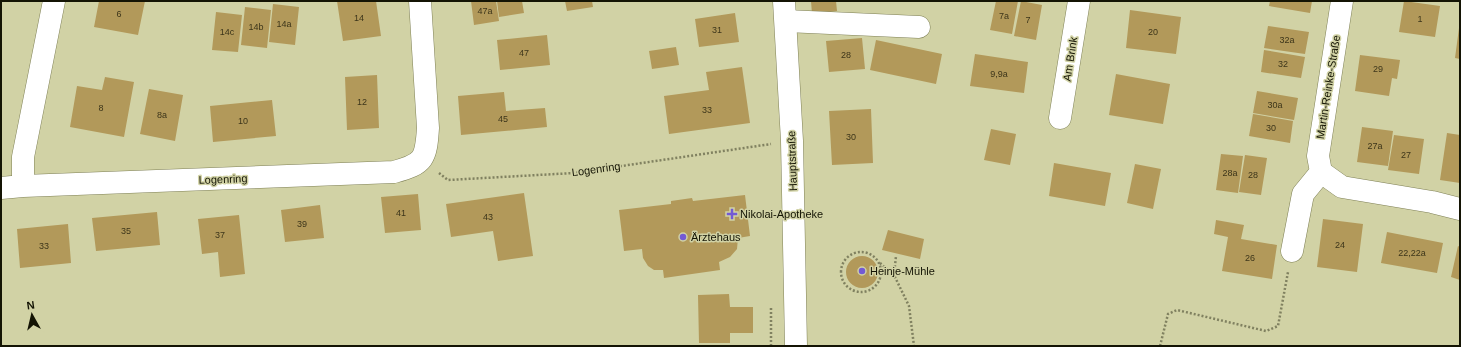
<svg xmlns="http://www.w3.org/2000/svg" width="1461" height="347" viewBox="0 0 1461 347" font-family="Arial,sans-serif">
<style>
.building{fill:#b2995a}
.lines{fill:none;stroke-linecap:round;stroke-linejoin:round}
.minor-casing{stroke:#7f8056;stroke-width:23}
.major-casing{stroke:#7f8056;stroke-width:23}
.path{stroke:#808160;stroke-width:2.5;stroke-dasharray:2 2;stroke-linecap:butt}
.minor{stroke:#fff;stroke-width:22}
.major{stroke:#fff;stroke-width:22}
.poi-dot{fill:#735ad4;stroke:#d1d2a5;stroke-width:1.5}
.labels{text-anchor:middle;stroke-width:3;stroke-linejoin:round;paint-order:stroke}
.number-label{font-size:9px;fill:#3c351a}
.street-label{font-size:11px;fill:#141404;stroke:#d1d2a5}
.poi-label{font-size:11px;fill:#141404;stroke:#d1d2a5;text-anchor:start}
</style>
<rect width="100%" height="100%" fill="#d1d2a5"/>
<!-- building -->
<path class="building" d="M99 1H145L138 35 94 27Z
M337 1H376L381 36 343 41Z
M471 1H496L499 21 474 25Z
M497 1H522L524 13 499 17Z
M565 1H592L593 7 567 11Z
M811 1H836L837 11 812 14Z
M996 1H1018L1012 34 990 30Z
M1021 1 1042 5 1036 40 1014 36Z
M1270 1H1312L1310 13 1269 6Z
M1404 1 1440 6 1435 37 1399 32Z
M273 4 299 7 295 45 269 42Z
M245 7 271 10 267 48 241 45Z
M1130 10 1181 17 1176 54 1126 48Z
M216 12 242 15 238 52 212 50Z
M735 13 739 42 699 47 695 19Z
M1268 26 1309 32 1305 54 1264 48Z
M1459 28H1460V59L1455 58Z
M547 35 550 65 500 70 497 40Z
M862 38 865 69 829 72 826 41Z
M876 40 942 54 936 84 870 70Z
M676 47 679 65 652 69 649 51Z
M1264 50 1305 57 1301 78 1261 72Z
M975 54 1028 62 1024 93 970 86Z
M1360 55 1400 60 1397 79 1392 78 1389 96 1355 91Z
M742 67 750 123 669 134 664 96 709 90 706 72Z
M1116 74 1170 84 1163 124 1109 115Z
M377 75 379 128 347 130 345 77Z
M105 77 134 82 124 137 70 127 77 86 102 90Z
M149 89 183 95 175 141 140 134Z
M1257 91 1298 98 1294 120 1253 113Z
M504 92 506 111 545 108 547 127 461 135 458 96Z
M272 100 276 136 213 142 210 106Z
M871 109 873 163 832 165 829 111Z
M1253 114 1293 121 1290 143 1249 136Z
M1362 127 1393 131 1388 166 1357 162Z
M991 129 1016 134 1010 165 984 160Z
M1447 133 1460 135V183L1440 180Z
M1394 135 1424 139 1419 174 1388 170Z
M1221 154 1243 156 1238 193 1216 190Z
M1245 155 1267 158 1261 195 1239 192Z
M1054 163 1111 173 1105 206 1049 196Z
M1135 164 1161 169 1153 209 1127 203Z
M524 193 533 256 498 261 493 231 451 237 446 204Z
M418 194 421 230 385 233 381 197Z
M745 195 750 236 738 238 737 249 730 257 719 262 720 270 664 278 663 270H654L648 266 643 258 642 249 624 251 619 210 671 204V201L692 198 693 201Z
M320 205 324 238 285 242 281 210Z
M157 212 160 245 96 251 92 218Z
M239 215 245 274 220 277 218 252 202 254 198 219Z
M1323 219 1363 224 1357 272 1317 267Z
M1216 220 1244 225 1241 239 1277 245 1272 279 1222 271 1228 237 1214 234Z
M68 224 71 263 20 268 17 229Z
M888 230 924 239 920 259 882 250Z
M1387 232 1443 243 1437 273 1381 263Z
M1458 246 1460 247V280L1451 277Z
M846 272a16 16 0 1 1 32 0a16 16 0 1 1-32 0Z
M729 294 730 307H753V333H730V343H699L698 295Z"/>
<g class="lines">
<!-- minor casing -->
<g class="minor-casing">
<path id="minor" d="M54 1 23 157V186L394 172C424 164 426 159 428 128L420 1
M1342 1 1318 156 1321 172 1342 187 1432 202 1460 209
M786 21 919 27
M1060 118 1079 1
M1 188 23 186
M1292 251 1303 194 1321 172"/>
</g>
<!-- major casing -->
<g class="major-casing">
<path id="major" d="M784 1 792 141 796 346"/>
</g>
<!-- path -->
<path class="path" d="M439 173 448 180 574 173 771 144
M841 272a20 20 0 1 1 40 0a20 20 0 1 1-40 0Z
M880 263 894 275 909 306 914 346
M894 275 896 256
M771 346V307
M1160 346 1168 314 1177 310 1266 331 1278 326 1288 272"/>
<!-- minor -->
<use href="#minor" class="minor"/>
<!-- major -->
<use href="#major" class="major"/>
</g>
<!-- markers -->
<g class="poi-dot">
<path d="M730 208h4v4h4v4h-4v4h-4v-4h-4v-4h4z"/>
<circle cx="683" cy="237" r="4"/>
<circle cx="862" cy="271" r="4"/>
</g>
<g class="labels">
<!-- number labels -->
<g class="number-label">
<text x="485" y="14">47a</text>
<text x="119" y="17">6</text>
<text x="1004" y="19">7a</text>
<text x="359" y="21">14</text>
<text x="1420" y="22">1</text>
<text x="1028" y="23">7</text>
<text x="284" y="27">14a</text>
<text x="256" y="30">14b</text>
<text x="717" y="33">31</text>
<text x="227" y="35">14c</text>
<text x="1153" y="35">20</text>
<text x="1287" y="43">32a</text>
<text x="524" y="56">47</text>
<text x="846" y="58">28</text>
<text x="1283" y="67">32</text>
<text x="1378" y="72">29</text>
<text x="999" y="77">9,9a</text>
<text x="362" y="105">12</text>
<text x="1275" y="108">30a</text>
<text x="101" y="111">8</text>
<text x="707" y="113">33</text>
<text x="162" y="118">8a</text>
<text x="503" y="122">45</text>
<text x="243" y="124">10</text>
<text x="1271" y="131">30</text>
<text x="851" y="140">30</text>
<text x="1375" y="149">27a</text>
<text x="1406" y="158">27</text>
<text x="1230" y="176">28a</text>
<text x="1253" y="178">28</text>
<text x="401" y="216">41</text>
<text x="488" y="220">43</text>
<text x="302" y="227">39</text>
<text x="126" y="234">35</text>
<text x="220" y="238">37</text>
<text x="1340" y="248">24</text>
<text x="44" y="249">33</text>
<text x="1412" y="256">22,22a</text>
<text x="1250" y="261">26</text>
</g>
<!-- street labels -->
<g class="street-label">
<text transform="translate(1070 59) rotate(-81)" y="4">Am Brink</text>
<text transform="translate(1328 87) rotate(-81)" y="4">Martin-Reinke-Straße</text>
<text transform="translate(792 161) rotate(-92)" y="4">Hauptstraße</text>
<text transform="translate(596 169) rotate(-8)" y="4">Logenring</text>
<text transform="translate(223 179) rotate(-2)" y="4">Logenring</text>
</g>
<!-- poi labels -->
<g class="poi-label">
<text x="740" y="218">Nikolai-Apotheke</text>
<text x="691" y="241">Ärztehaus</text>
<text x="870" y="275">Heinje-Mühle</text>
</g>
</g>
<!-- border -->
<rect width="1461" height="347" fill="none" stroke="#141404" stroke-width="4"/>
<!-- north arrow -->
<g transform="translate(32 315) rotate(352)" stroke="#d1d2a5" stroke-width="3" paint-order="stroke">
<path d="M0-3L7 15L0 10L-7 15Z" fill="#141404"/>
<text y="-6" font-size="11" font-weight="bold" text-anchor="middle" fill="#141404">N</text>
</g>
</svg>
